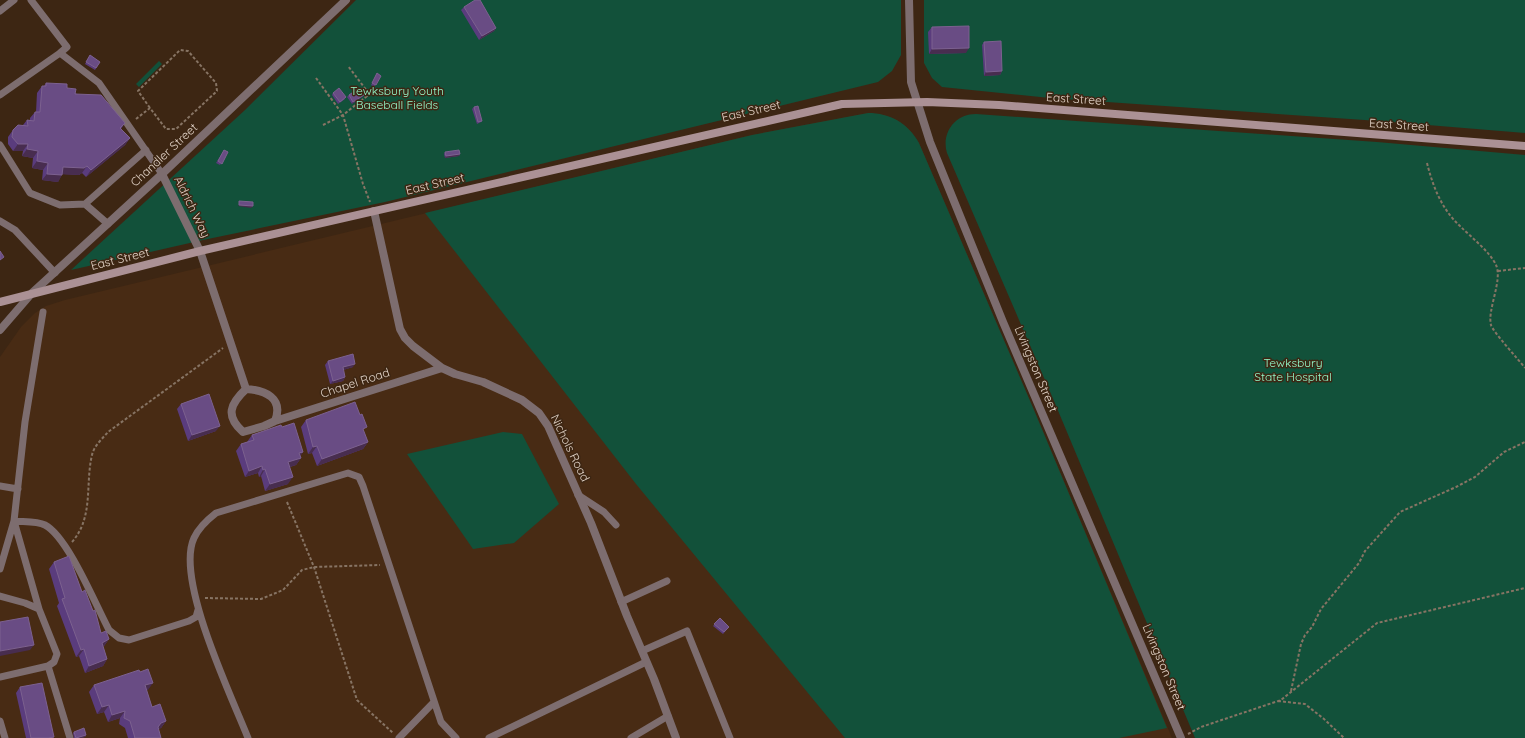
<svg xmlns="http://www.w3.org/2000/svg" width="1525" height="738" viewBox="0 0 1525 738" font-family="Quicksand,sans-serif">
<style>
.built{fill:#482b14}
.green{fill:#12513a}
.lines{fill:none;stroke-linecap:round;stroke-linejoin:round}
.path{stroke:#877464;stroke-width:2;stroke-dasharray:3 2;stroke-linecap:butt}
.service{stroke:#7d6d6f;stroke-width:7}
.minor{stroke:#7d6d6f;stroke-width:8}
.tertiary{stroke:#7d6d6f;stroke-width:8}
.secondary{stroke:#ab9195;stroke-width:8}
.wall{fill:#5a3c7d}
.shaded-wall{fill:#482d4f}
.building{fill:#694c84;stroke:#7c618f}
.labels{text-anchor:middle;stroke-width:3;stroke-linejoin:round;paint-order:stroke}
.park-label{font-size:12px;fill:#92facc;stroke:#3d2613}
.street-label{font-size:12px;fill:#e1d2c6;stroke:#3d2613}
</style>
<rect width="100%" height="100%" fill="#3d2613"/>
<!-- built -->
<path class="built" d="M868 113 884 115 897 120 909 129 919 143 1034 410 1172 738H0V357L21 327 35 313 46 306 65 300 752 135Z"/>
<!-- green -->
<path class="green" d="M356 0H901V55L892 71 878 82 385 202 203 240 71 270 245 110Z
M924 0H1525V133L1379 121 1050 98 942 87 932 78 924 63Z
M159 61 162 64 139 87 136 84Z
M868 113C890 113 908 123 919 143L1034 410 1167 728 1119 738H845L636 484 425 213 752 135Z
M976 114 1377 142 1525 155V738H1195L1054 401 947 153C941 133 955 114 976 114Z
M503 432 522 434 559 504 514 543 473 549 407 454Z"/>
<g class="lines">
<!-- path -->
<path class="path" d="M316 78 343 115 363 184 370 202
M136 119 150 108 166 129H176L217 91 216 83 188 51 180 50 138 91 150 108
M323 125 343 115 367 96V91L348 66
M1427 163C1433 187 1442 210 1461 227 1471 237 1490 252 1496 265 1503 280 1487 310 1491 325 1493 332 1519 360 1525 368
M1498 271 1525 268
M287 502 314 567 357 700 393 733
M72 542C94 517 85 484 92 455 94 446 102 439 108 432L223 348
M205 598 261 599 283 590 302 570 314 567 380 565
M1291 691 1301 644 1305 635 1312 627 1321 609 1359 563 1365 551 1400 512 1456 487 1475 477 1504 452 1525 442
M1278 701 1305 704 1324 719 1344 738
M1188 734 1201 727 1281 700 1377 623 1525 588"/>
<!-- service -->
<path class="service" d="M31 0 67 47 60 53
M0 11 14 0
M0 95 60 53 99 83 162 174
M0 145 30 193 60 205 85 204 108 224
M85 204 146 150
M0 221 15 230 55 273
M0 486 18 489
M578 495 604 512 616 525
M0 569 14 521 25 422 43 312
M0 596 25 603 39 609 57 654 54 662 48 666
M621 602 667 581
M39 609 14 521C23 522 37 521 45 525 68 537 96 606 109 630L119 638 129 640 189 621 196 617 198 610
M642 651 687 631 730 738
M0 677 48 666 70 738
M0 721 5 738
M248 738C231 695 175 579 194 538 199 527 207 520 216 513L348 473 359 477 363 486 441 722 456 738
M399 738 434 702
M489 738 646 662
M631 738 668 716"/>
<!-- minor -->
<path class="minor" d="M374 211 400 329 405 338 413 346 442 368 455 374 483 382 522 400 539 413 548 426 591 523 627 616 654 679 676 738
M200 251 246 389C230 404 225 416 243 432L264 426 275 421C284 398 265 390 246 389
M275 421 442 368"/>
<!-- tertiary -->
<path class="tertiary" d="M909 0 911 82 930 142 1003 322 1181 738
M162 174 200 251
M0 330 32 293 162 174 346 0"/>
<!-- secondary -->
<path class="secondary" d="M0 302 200 251 842 104 927 102 999 105 1525 146"/>
</g>
<!-- wall -->
<path class="wall" d="M464 7 496 28 494 31 479 40 461 10Z
M932 27 966 53 929 54 928 32Z
M984 42 1002 71 1000 75 984 76 982 45Z
M90 55 100 62 95 70 85 64Z
M377 73 381 76 374 87 371 85Z
M46 83 67 88 125 123 121 129 130 138 125 145 86 177 82 173 79 175 62 174 58 182 42 180 43 170 32 168 33 158 22 156 23 151H13L8 144V137L13 130 23 125 27 120H30V118L35 112H36L37 93 42 86H44Z
M333 93 345 99 338 104 332 95Z
M349 95H364L362 97 352 104 347 97Z
M474 107 482 121 481 122 477 124 472 109Z
M224 150 228 152 220 165 216 163Z
M445 152 460 154 459 156 445 158 444 154Z
M328 361 353 367 343 370 345 377 343 381 330 384 325 365Z
M181 404 216 431 188 441 177 409Z
M306 420 364 432 368 442 363 449 317 466 312 453 308 454 301 427Z
M282 427 303 452 300 456 301 458 296 465 290 467 288 484 265 491 261 476 259 477 258 473 245 477 236 451 241 444 247 442 252 435Z
M54 562 82 592 101 633 109 639 104 646H103L107 659 103 666 85 673 79 656 76 657 57 606 59 603 49 569Z
M720 618 729 627 723 634 713 626Z
M94 685 148 690H146L152 707 166 721 161 728 158 729 161 738H128L125 728 119 724 120 718 108 722 104 712 97 714 89 692Z
M20 687 54 737 53 738H26L16 693Z
M74 732 86 735 85 737 81 738H74L73 733Z"/>
<!-- shaded-wall -->
<path class="shaded-wall" d="M496 28 494 31 479 40 482 36Z
M969 48 966 53 929 54 932 49Z
M1002 71 1000 75 984 76 986 72Z
M364 95 362 97 352 104 353 102Z
M130 138 125 145 86 177 91 170Z
M18 144H28L23 151H13Z
M27 149 38 151 33 158 22 156Z
M460 154 459 156 445 158 446 156Z
M37 161 48 163 43 170 32 168Z
M87 166 82 173 79 175 58 174 63 167Z
M47 174 62 175 58 182 42 180Z
M239 205 253 206 251 208 238 206Z
M355 364 353 367 340 371 343 367Z
M345 377 343 381 330 384 333 381Z
M220 426 216 431 188 441 192 435Z
M368 442 363 449 317 466 322 459Z
M317 446 312 453 308 454 313 447Z
M303 452 298 459 301 458 296 465 283 469 288 462 299 453Z
M262 466 258 473 245 477 249 471Z
M265 469 261 476 259 477 263 470Z
M293 477 288 484 265 491 270 484Z
M109 639 104 646 97 650 102 643Z
M34 645 30 650 0 656V651Z
M84 649 79 656 76 657 81 650Z
M107 659 103 666 85 673 89 666Z
M153 683 148 690 140 692 145 685Z
M109 705 104 712 97 714 102 707Z
M125 711 120 718 108 722 112 715Z
M166 721 161 728 156 730 161 723Z
M86 735 85 737 81 738H77Z"/>
<!-- building -->
<path class="building" d="M475 0H480L496 28 482 36 464 7Z
M969 26V48L932 49V27Z
M1001 41 1002 71 986 72 984 42Z
M90 55 100 62 96 68 86 62Z
M377 73 381 76 376 85 372 83Z
M46 83 67 84V88L76 89 75 94 101 95 125 123 120 128 130 138 91 170 87 166 84 168 63 167 62 175 47 174 48 163 37 161 38 151 27 149 28 144H18L12 137 13 130 18 125 28 126 27 120 34 121 35 112H40L42 86H46Z
M339 88 346 97 340 102 333 93Z
M359 88 364 95 353 102 349 95Z
M478 106 482 121 478 122 474 107Z
M224 150 228 152 222 164 218 161Z
M459 150 460 154 446 156 445 152Z
M239 201 253 202V206L239 205Z
M0 251 4 257 0 260Z
M353 354 355 364 343 367 345 377 333 381 328 361Z
M209 394 220 426 192 435 181 404Z
M355 402 360 415 362 414 367 427 363 429 368 442 322 459 317 446 313 447 306 420Z
M294 423 303 452 299 453 301 458 288 462 293 477 270 484 265 469 263 470 262 466 249 471 241 444 254 440 252 435 281 425 282 427Z
M69 556 82 592 85 590 93 611 95 610 101 633 106 631 109 639 102 643 107 659 89 666 84 649 81 650 62 599 65 598 54 562Z
M28 617 34 645 0 651V622Z
M720 618 729 627 724 632 714 624Z
M148 669 153 683 145 685 152 707 160 704 166 721 161 723 158 727 161 738H134H135L130 721 124 718 125 711 112 715 109 705 102 707 94 685 139 670 140 672Z
M42 683 54 737 48 738H31L20 687Z
M84 728 86 735 76 738 74 732Z"/>
<g class="labels">
<!-- park labels -->
<g class="park-label">
<text x="397" y="95">Tewksbury Youth<tspan x="397" dy="14">Baseball Fields</tspan></text>
<text x="1293" y="367">Tewksbury<tspan x="1293" dy="14">State Hospital</tspan></text>
</g>
<!-- street labels -->
<g class="street-label">
<text transform="translate(1076 99) rotate(4)" y="4">East Street</text>
<text transform="translate(751 111) rotate(-13)" y="4">East Street</text>
<text transform="translate(1399 125) rotate(4)" y="4">East Street</text>
<text transform="translate(164 155) rotate(-43)" y="4">Chandler Street</text>
<text transform="translate(435 184) rotate(-13)" y="4">East Street</text>
<text transform="translate(192 207) rotate(64)" y="4">Aldrich Way</text>
<text transform="translate(120 259) rotate(-14)" y="4">East Street</text>
<text transform="translate(1036 369) rotate(67)" y="4">Livingston Street</text>
<text transform="translate(355 383) rotate(-18)" y="4">Chapel Road</text>
<text transform="translate(570 448) rotate(64)" y="4">Nichols Road</text>
<text transform="translate(1164 667) rotate(67)" y="4">Livingston Street</text>
</g>
</g>
</svg>
